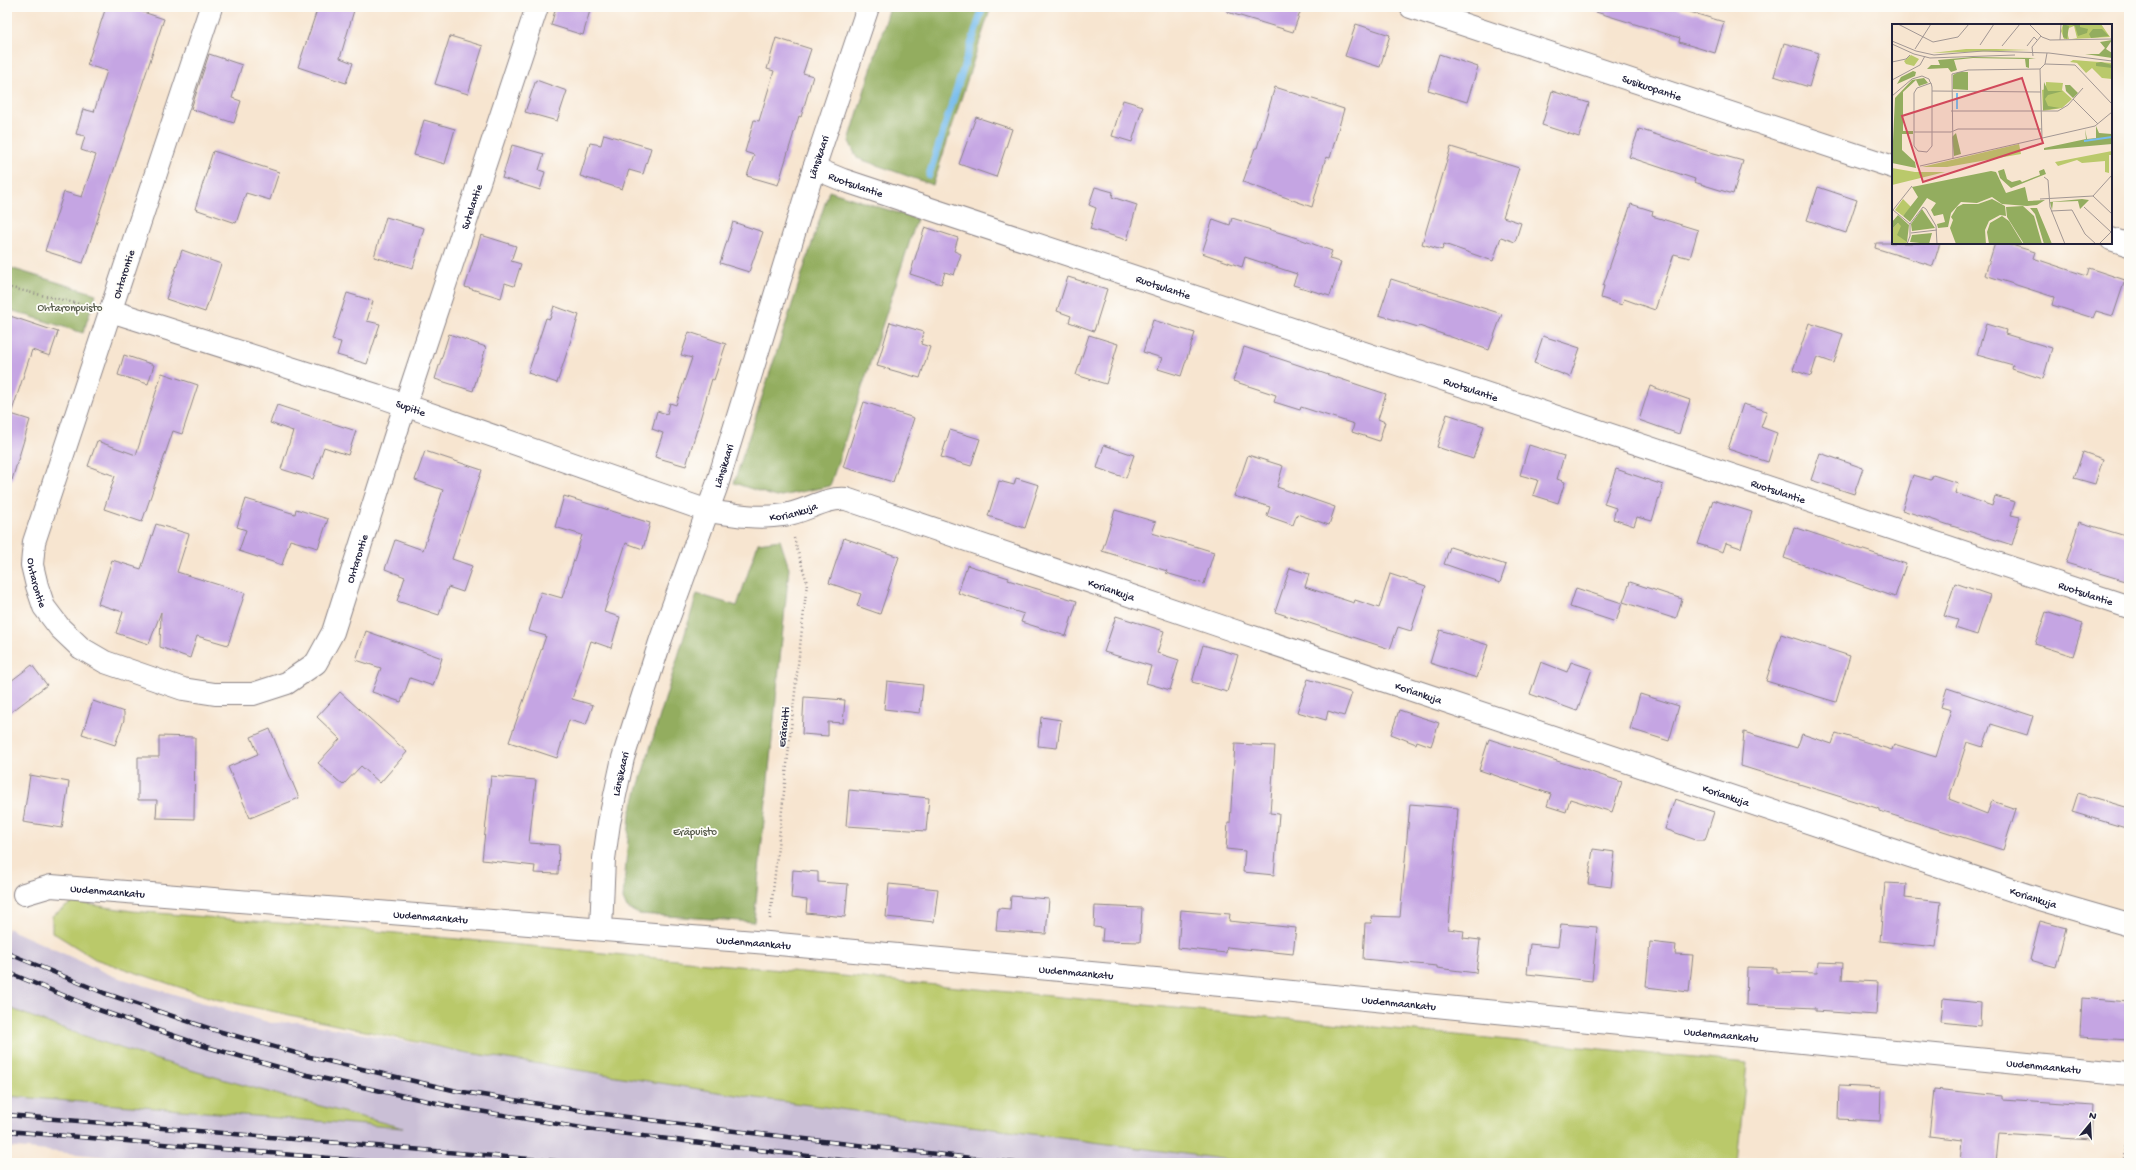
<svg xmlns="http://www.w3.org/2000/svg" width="2136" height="1170" viewBox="0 0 2136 1170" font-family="'Gochi Hand',sans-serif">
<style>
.industrial{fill:#cabfd6}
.green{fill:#bac96b;stroke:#6e7653}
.forest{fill:#93ad5f;stroke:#5a684d}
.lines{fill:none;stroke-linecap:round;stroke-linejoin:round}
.stream{stroke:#76bced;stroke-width:7}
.building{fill:#c5a5e3}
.minor-casing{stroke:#8c8486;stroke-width:24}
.path{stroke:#8c8486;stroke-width:2.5;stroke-dasharray:1 3;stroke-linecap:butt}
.minor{stroke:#fff;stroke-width:22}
.rail-casing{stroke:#22223b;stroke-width:4.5}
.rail{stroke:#fdfcf7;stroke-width:3;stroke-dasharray:9;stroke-linecap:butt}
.labels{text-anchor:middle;stroke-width:3.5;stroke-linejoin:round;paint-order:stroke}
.street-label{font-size:11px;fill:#22223b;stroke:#fdfcf7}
.park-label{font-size:11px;fill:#575c4c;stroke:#fdfcf7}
.inset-river{fill:none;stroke:#76bced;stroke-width:2}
.inset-road{fill:none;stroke:#a29794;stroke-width:1}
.view{fill:#d1495b;fill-opacity:0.15;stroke:#d1495b;stroke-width:2}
.inset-edge{fill:none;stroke:#22223b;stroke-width:2}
</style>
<rect width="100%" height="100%" fill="#fdfcf7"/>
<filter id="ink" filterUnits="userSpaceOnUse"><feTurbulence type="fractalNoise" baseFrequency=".025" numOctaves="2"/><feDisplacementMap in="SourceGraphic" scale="8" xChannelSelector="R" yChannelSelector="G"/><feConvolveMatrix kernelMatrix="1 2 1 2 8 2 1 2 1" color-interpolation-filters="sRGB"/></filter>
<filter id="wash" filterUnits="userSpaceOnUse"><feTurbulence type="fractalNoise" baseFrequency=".012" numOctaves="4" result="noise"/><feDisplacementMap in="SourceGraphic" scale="16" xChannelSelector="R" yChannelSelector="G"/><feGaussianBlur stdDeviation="0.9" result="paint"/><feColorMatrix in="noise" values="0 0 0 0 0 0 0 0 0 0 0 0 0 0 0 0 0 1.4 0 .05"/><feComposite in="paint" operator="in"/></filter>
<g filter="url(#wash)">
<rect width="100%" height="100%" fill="#f7e5d0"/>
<!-- industrial -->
<path class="industrial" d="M7 928 113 976 271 1023 298 1022 463 1052 756 1098 1254 1163H169L7 1147V1096L399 1127 180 1068 71 1033 7 1007Z"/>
<!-- green -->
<path class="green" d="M73 902 132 911 364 930 1747 1063 1737 1163H1254L756 1098 463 1052 215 999 95 959 52 932V916Z
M7 1007C136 1059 268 1092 403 1128L7 1096Z"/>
<!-- forest -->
<path class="forest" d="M890 7H991L933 185 857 158 849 141Z
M829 191 917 219 830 486 776 497 734 483Z
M7 267 96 294 83 333 7 309Z
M780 540 789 568 754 922 639 914 627 908 623 899 630 814 697 594 737 606 758 543Z"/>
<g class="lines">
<!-- stream -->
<path class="stream" d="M929 175 983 7"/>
</g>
<g id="blocks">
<!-- building -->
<path class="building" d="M106 7H128L164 19 83 263 45 251 64 192 82 197 96 155 81 150 85 136 76 134 83 109 94 112 107 71 87 65Z
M318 7H355L340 58 353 63 346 83 298 67Z
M556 7H591L583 35 551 25Z
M1227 7H1302L1293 32 1227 12Z
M1596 7H1673L1724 22 1715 53 1679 42 1680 38 1596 12Z
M1356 24 1390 35 1380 67 1345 56Z
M450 36 483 46 468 94 435 84Z
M776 38 811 49 803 73 813 76 801 117 799 116 778 185 747 176 754 155 745 152 754 120 759 121 774 71 767 69Z
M1784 43 1819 53 1809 87 1774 76Z
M209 54 242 65 232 98 241 101 234 123 191 109Z
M1439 54 1478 67 1467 102 1428 90Z
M536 80 567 91 557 121 525 112Z
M1275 87 1344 109 1330 158 1326 157 1312 207 1243 182 1255 148H1257Z
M1552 91 1589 103 1579 137 1542 125Z
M1123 100 1143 106 1132 142 1112 136Z
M976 117 1012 129 996 177 959 164Z
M424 120 455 129 445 164 414 155Z
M1639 129 1703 150 1743 161 1733 194 1694 182 1695 179 1629 157Z
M604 134 651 148 643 174 629 170 622 189 580 176 590 143 601 145Z
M512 145 544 154 539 170 545 172 540 190 502 178Z
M1451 147 1519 168 1503 217 1521 223 1515 242 1501 237 1493 261 1444 244 1442 250 1422 244Z
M213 151 279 172 270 200 246 193 236 223 195 209Z
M1095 187 1113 192 1112 197 1137 205 1127 240 1090 229 1096 208 1089 205Z
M1818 187 1857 200 1846 233 1807 220Z
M1631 204 1653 211 1652 216 1698 230 1690 258 1674 254 1655 310 1624 299 1622 305 1601 298 1604 286H1603Z
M386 217 424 228 413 268 374 257Z
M1232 218 1297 238 1332 251 1329 259 1341 262 1330 296 1293 285 1297 274 1245 257 1242 267 1202 253 1213 219 1230 225Z
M733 222 763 232 749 272 720 263Z
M925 227 958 238 954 251 961 254 954 275 945 272 941 284 910 274Z
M481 235 516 246 511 261 521 264 514 286 505 283 501 298 465 287Z
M1876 243H1940L1933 266 1875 248Z
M1995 243H2005L2035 252 2033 258 2087 276 2089 268 2125 280 2113 316 2096 311 2093 318 2052 305 2054 297 1985 275Z
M182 250 221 264 205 312 166 299Z
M1068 277 1107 289 1094 331 1069 322 1071 316 1057 311Z
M1391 279 1502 314 1489 350 1419 326 1418 327 1379 315Z
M347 293 373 301 367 321 380 324 367 364 337 355 341 342 332 340Z
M554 306 579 315 557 383 528 373 546 318 550 319Z
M7 315 58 332 50 356 32 350 11 414 30 420 12 480 7 479Z
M1153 320 1195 333 1181 376 1158 369 1162 358 1143 352Z
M890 322 924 332 921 344 930 347 920 378 877 366Z
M1809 323 1843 334 1834 363 1817 357 1811 376 1793 370Z
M1986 324 2006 330 2005 334 2052 348 2043 379 2012 369 2013 365 1977 355Z
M689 332 726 344 714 380 712 379 686 466 655 457 663 433 652 429 657 411 667 414 670 403 676 405 692 358 681 355Z
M449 334 486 347 473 391 435 379Z
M1089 335 1118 344 1106 384 1076 375Z
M1543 336 1580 348 1570 377 1534 363Z
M1244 347 1386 394 1378 419 1385 422 1379 441 1352 432 1354 424 1301 407 1300 410 1274 402 1276 395 1233 381Z
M124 355 154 365 148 384 118 375Z
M162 373 198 385 182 434 173 431 142 522 104 509 115 476 88 466 97 441 136 455Z
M1650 386 1690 400 1679 434 1639 420Z
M864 402 914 418 893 482 843 467Z
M1743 404 1767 411 1761 427 1777 433 1768 462 1728 449Z
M277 405 356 431 348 455 324 447 313 479 281 469 293 431 270 423Z
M1447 414 1484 426 1473 459 1437 447Z
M950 430 980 439 971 466 941 457Z
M1104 445 1134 455 1126 478 1097 468Z
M1529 445 1564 456 1557 479 1565 482 1558 503 1533 495 1538 480 1520 475Z
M425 451 482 470 452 559 472 566 463 592 448 587 439 615 397 601 405 577 385 569 395 540 423 550 443 490 415 480Z
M2083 452 2103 459 2095 484 2074 478Z
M1820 453 1863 468 1854 494 1811 480Z
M1248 455 1283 466 1277 487 1335 507 1329 525 1297 514 1293 525 1267 516 1270 507 1234 496Z
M1616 469 1663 485 1652 521 1637 517 1634 526 1613 519 1616 508 1604 504Z
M1913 475 1931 480 1933 475 1958 483 1955 493 1992 506 1995 496 2015 502 2011 515 2020 517 2012 545 1902 510Z
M1016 478 1039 485 1025 528 988 516 999 481 1014 485Z
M564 496 650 523 643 549 626 543 604 612 620 617 611 648 591 641 572 699 593 705 586 725 569 720 557 758 509 742 546 636 529 631 541 592 562 598 582 535 555 527Z
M246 499 295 514 296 509 328 519 318 548 290 540 282 565 239 551 246 530 237 527Z
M1713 500 1752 512 1741 548 1726 543 1723 552 1698 544Z
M1115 510 1156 522 1152 533 1214 552 1204 584 1166 573 1167 571 1102 551Z
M2079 522 2129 537V582L2066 563Z
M156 524 189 534 177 572 245 593 228 645 197 636 190 658 160 647 161 612 149 644 116 633 123 612 98 604 112 560 141 569Z
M1794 527 1906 564 1895 597 1784 558Z
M844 538 899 557 880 614 857 606 861 594 829 583Z
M1450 547 1506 565 1500 583 1444 564Z
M967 565 1009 578 1008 580 1077 601 1066 636 1021 622 1024 614 958 593Z
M1290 568 1309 574 1305 587 1354 603 1355 600 1379 608 1390 574 1426 586 1411 631 1398 627 1390 649 1275 612Z
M1630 582 1682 599 1676 619 1623 602Z
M1955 583 1990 595 1977 635 1955 628 1958 620 1944 616Z
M1576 588 1622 603 1616 622 1570 607Z
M2046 612 2083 624 2073 656 2035 644Z
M1116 616 1164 631 1157 653 1179 660 1170 690 1146 683 1151 666 1104 652Z
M1440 630 1488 645 1477 678 1430 663Z
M366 631 442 658 433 686 410 678 401 702 372 692 381 668 356 660Z
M1781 634 1850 656 1836 702 1766 681Z
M1203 645 1238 655 1227 692 1192 682Z
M1541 662 1567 672 1571 662 1592 669 1577 711 1530 694Z
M32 665 47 685 7 715V684Z
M1308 679 1352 693 1344 716 1328 711 1326 720 1297 712Z
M887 681 923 685 920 713 884 709Z
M1947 688 2033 716 2027 735 1991 724 1983 747 1967 742 1949 799 1987 814 1992 801 2016 809 2003 850 1880 811V809L1741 766 1744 732 1797 748 1802 734 1832 744 1836 733 1892 750 1894 744 1936 757 1951 710 1941 707Z
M340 692 407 752 380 783 361 766 343 785 318 763 340 739 317 717Z
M1640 694 1679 706 1669 741 1630 729Z
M804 697 845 700 843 723 828 722V736L802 734Z
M93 701 124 712V720L115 745 82 734Z
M1399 710 1439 723 1431 746 1417 741 1416 744 1391 734Z
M1041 717 1061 720 1057 748 1038 746Z
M270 729 299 798 250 818 228 767 258 754 251 737Z
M159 736 195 737 194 819 156 818 157 800H138V757H159Z
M1489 739 1622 782 1612 812 1570 799 1566 812 1547 806 1551 794 1479 770Z
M1235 744 1275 746 1270 813 1279 814 1274 875 1243 872 1245 851 1226 849 1228 823H1230Z
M30 775 69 782 62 828 23 822Z
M491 776 536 780 529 843 559 845 558 874 534 873 535 866 482 860Z
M849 790 929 798 926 831 846 826Z
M2078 793 2129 808V829L2072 812Z
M1675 799 1714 812 1705 840H1696L1665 829Z
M1410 804 1458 808 1448 929 1464 931 1463 938 1480 940 1476 973 1437 968V966L1363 959 1365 923H1372L1371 916 1400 917Z
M1593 849 1615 852 1611 887 1588 884Z
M793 870 818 872V882L848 884 845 917 806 913 807 900 791 898Z
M1885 883 1906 884 1905 898 1941 902 1936 947 1880 941Z
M889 884 938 889 934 922 886 917Z
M1011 896 1049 899 1046 934 996 931 998 908 1010 909Z
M1095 906 1142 908 1140 942 1102 941 1103 928 1094 927Z
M1181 910 1230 914 1229 921 1296 928 1293 954 1227 947 1226 953 1178 948Z
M2040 921 2066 928 2056 967 2030 960Z
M1561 924 1597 927 1592 981 1527 974 1530 944 1558 947Z
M1650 942 1676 945 1675 954 1693 955 1689 992 1646 987Z
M1818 962 1843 963 1842 980 1878 982 1876 1015 1815 1011V1008L1746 1005 1747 967 1777 968V972L1817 973Z
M2082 998 2129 1002V1040L2080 1037Z
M1943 999 1981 1003 1980 1026 1941 1022Z
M1839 1086 1881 1088 1880 1121 1838 1119Z
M1934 1089 2002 1096V1099L2094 1105 2092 1139 1999 1133 1996 1163H1961L1963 1140 1929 1136Z"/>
</g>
</g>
<g filter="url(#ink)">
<use href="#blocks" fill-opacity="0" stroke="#8c8486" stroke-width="1"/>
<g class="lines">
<!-- minor casing -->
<g class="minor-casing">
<g id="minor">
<path id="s1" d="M211 7 34 542 32 565 37 586 44 607 60 628 81 648 105 662 183 689 215 694H253L287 683 316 663 333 632 398 427 537 7"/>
<path id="s2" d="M1411 7 1893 167"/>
<path id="s3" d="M814 168 843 180 2129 607"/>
<path d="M2111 239 2129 245"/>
<path id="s4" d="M111 311 376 395 708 511C734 515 758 519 784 515 806 512 824 497 846 499L1232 630 2039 899 2129 925"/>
<path id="s5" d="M24 894 51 886 768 943 1242 987 2129 1074"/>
<path id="s6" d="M601 929 604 859 609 823 623 758 661 639 717 485 814 168 868 7"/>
</g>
</g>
<!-- path -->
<path class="path" d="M7 287 88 306
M770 919 807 583 794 538
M2122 1163 2129 1138"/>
<!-- minor -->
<use href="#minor" class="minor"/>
<!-- rail casing -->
<g class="rail-casing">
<path id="rail" d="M7 953 104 993 211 1029 310 1057 457 1091 597 1113 726 1130 1015 1163
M7 972 99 1010 207 1047 307 1075 455 1107 594 1130 865 1163
M7 1115 578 1163
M7 1131 389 1163"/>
</g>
<!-- rail -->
<use href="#rail" class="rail"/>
</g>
</g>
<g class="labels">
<!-- street labels -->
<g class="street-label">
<text dy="4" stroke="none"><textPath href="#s2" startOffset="254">Susikuopantie</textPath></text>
<text dy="4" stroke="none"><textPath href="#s6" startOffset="805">Länsikaari</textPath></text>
<text dy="4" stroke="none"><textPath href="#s3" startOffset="45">Ruotsulantie</textPath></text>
<text dy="4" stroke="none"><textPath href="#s1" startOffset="1420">Sutelantie</textPath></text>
<text transform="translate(123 274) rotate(-72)" y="4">Ohtarontie</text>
<text dy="4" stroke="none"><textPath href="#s3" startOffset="369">Ruotsulantie</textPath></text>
<text dy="4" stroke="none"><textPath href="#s3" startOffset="693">Ruotsulantie</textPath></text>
<text dy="4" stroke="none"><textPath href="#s4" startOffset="315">Supitie</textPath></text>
<text dy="4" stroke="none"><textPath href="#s6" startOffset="482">Länsikaari</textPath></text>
<text dy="4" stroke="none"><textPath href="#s3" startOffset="1017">Ruotsulantie</textPath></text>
<text dy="4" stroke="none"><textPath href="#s4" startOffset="716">Koriankuja</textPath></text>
<text dy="4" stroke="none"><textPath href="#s1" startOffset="1050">Ohtarontie</textPath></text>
<text dy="4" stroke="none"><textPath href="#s1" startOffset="605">Ohtarontie</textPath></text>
<text dy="4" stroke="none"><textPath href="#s4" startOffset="1051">Koriankuja</textPath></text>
<text dy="4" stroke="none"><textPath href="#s3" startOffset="1341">Ruotsulantie</textPath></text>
<text dy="4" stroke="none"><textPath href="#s4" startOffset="1375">Koriankuja</textPath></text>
<text transform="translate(783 727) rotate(-84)" y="4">Eräraitti</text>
<text dy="4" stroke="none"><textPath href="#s6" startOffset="157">Länsikaari</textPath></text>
<text dy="4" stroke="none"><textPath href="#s4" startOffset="1699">Koriankuja</textPath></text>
<text dy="4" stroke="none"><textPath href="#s5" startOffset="85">Uudenmaankatu</textPath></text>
<text dy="4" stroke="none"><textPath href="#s4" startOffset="2023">Koriankuja</textPath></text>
<text dy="4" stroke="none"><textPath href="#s5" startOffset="409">Uudenmaankatu</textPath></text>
<text dy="4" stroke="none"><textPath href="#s5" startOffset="733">Uudenmaankatu</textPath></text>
<text dy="4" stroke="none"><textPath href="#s5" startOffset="1057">Uudenmaankatu</textPath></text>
<text dy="4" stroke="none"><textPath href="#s5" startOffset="1381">Uudenmaankatu</textPath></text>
<text dy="4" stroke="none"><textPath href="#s5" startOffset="1705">Uudenmaankatu</textPath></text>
<text dy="4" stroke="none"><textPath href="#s5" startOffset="2029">Uudenmaankatu</textPath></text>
</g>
<!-- park labels -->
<g class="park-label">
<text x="70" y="311">Ohtaronpuisto</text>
<text x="695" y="835">Eräpuisto</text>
</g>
</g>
<!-- overview -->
<g transform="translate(1892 24)">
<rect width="220" height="220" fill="#f7e5d0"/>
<path d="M171 0H209L218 13 180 15 185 14 182 2 177 4 175 8 177 15H172L169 7ZM74 25H104L138 26 40 29ZM19 31 27 35 22 42 14 40 12 37ZM181 36 220 39V55L210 54 200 44 194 49 185 39 178 38ZM154 58 171 59 170 66 180 75 170 84 151 87 150 66 154 65ZM127 120 129 130 55 143H30ZM220 127V131H217V149L213 148V137L190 139 185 136 166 142 163 138ZM0 144 23 148H53L0 161ZM11 175 19 183 11 192 3 186ZM6 199 10 202 15 218 14 220H0V205Z" fill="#bac96b"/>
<path d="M171 0 177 2 175 15 171 13ZM177 0H188V3L196 5 195 9 186 12 183 2ZM201 5H210L217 12 199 14 197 10ZM220 16 214 25 220 29V34L193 30H207L213 24 208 18ZM81 33 144 34 137 35V44L134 43 133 35 81 34 62 36 65 46 59 48 56 44 35 45 39 41H48L46 36ZM209 38 220 41V44L204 42V39ZM21 47 24 48 23 52 5 60 9 53ZM66 48H76V66L61 65V51ZM32 54 36 59 27 62 24 56 11 68V107H21V110H10V126L23 138 24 144 0 139 3 74 20 56ZM152 58 156 67H171L156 71 153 75 156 82 168 84 151 86ZM173 61H178L186 69 181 74 174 67ZM204 102 207 109 220 110V120L152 126V124L194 115 193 105 195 115 204 114ZM64 109 69 130 62 132 60 113ZM112 145 115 155 120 158 128 156 130 158 148 151 147 147 152 145 154 150 119 164 108 154 106 147ZM99 147 104 148 114 169 133 163 136 177 153 176 145 181 135 182 110 180 100 173 85 179 69 178 59 189 56 203 46 204 45 200 53 198 51 190 42 192 39 186 44 179 35 174 18 198 11 192 26 173 20 163ZM100 175 113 182 114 192 108 191 97 197 93 206 94 220H64L58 204 61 196 59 193 65 183 71 180H86ZM190 175 197 176 188 185 186 177 161 178 160 186 158 178ZM131 182 142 192 150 220H132L115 193 114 183ZM138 184H145L160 220H152L143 190ZM30 185 43 204 20 207 19 200ZM6 191 17 201 15 218 5 211 9 202 6 199 0 205V198ZM110 192 117 197 131 220H97L95 208 98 199ZM40 209 37 220 18 218 20 211Z" fill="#93ad5f"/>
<path class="inset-river" d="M65 69V85M192 117 220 113"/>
<path class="inset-road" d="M6 0 41 18 66 13 77 0M137 0 150 13 158 16 220 15M168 16 169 0M0 17 24 27 42 31 91 27 157 29 220 37M0 20 22 30 38 34 123 31M88 21 102 0M110 22 128 0M135 22 142 13 145 16M23 25 39 0M141 32 140 23 149 12M0 38 14 35 18 31M153 40 183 41 220 80M148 45 150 114M148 45 153 40 155 29M0 56 28 41 33 32M40 67 149 68M0 72 20 55 30 52 37 55 38 58 39 59 40 63V122L35 128 26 127 22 122V69L25 64 39 59M181 75 206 100M59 87H166L176 81 191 64M22 108H59L66 105H150M61 134 60 50 76 46 148 45M28 142 203 102 220 88M152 153 156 156 158 183 173 220M201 172 220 151M148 175 201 172 220 190M192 183 219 208M159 187 180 186 193 210 204 220M18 200 31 183 34 185 44 202 45 220M19 209 45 206M15 220 18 212V200L1 186 20 162M207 220 219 208"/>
<path class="view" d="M130 54 151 119 31 158 10 92Z"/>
<rect width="220" height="220" class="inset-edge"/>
</g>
<!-- margin -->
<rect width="2136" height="1170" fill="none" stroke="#fdfcf7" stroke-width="24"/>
<!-- north arrow -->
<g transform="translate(2090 1124) rotate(18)" stroke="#fdfcf7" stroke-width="3" paint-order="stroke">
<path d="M0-3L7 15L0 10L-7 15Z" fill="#22223b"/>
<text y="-6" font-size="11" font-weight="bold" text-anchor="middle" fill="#22223b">N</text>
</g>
</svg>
